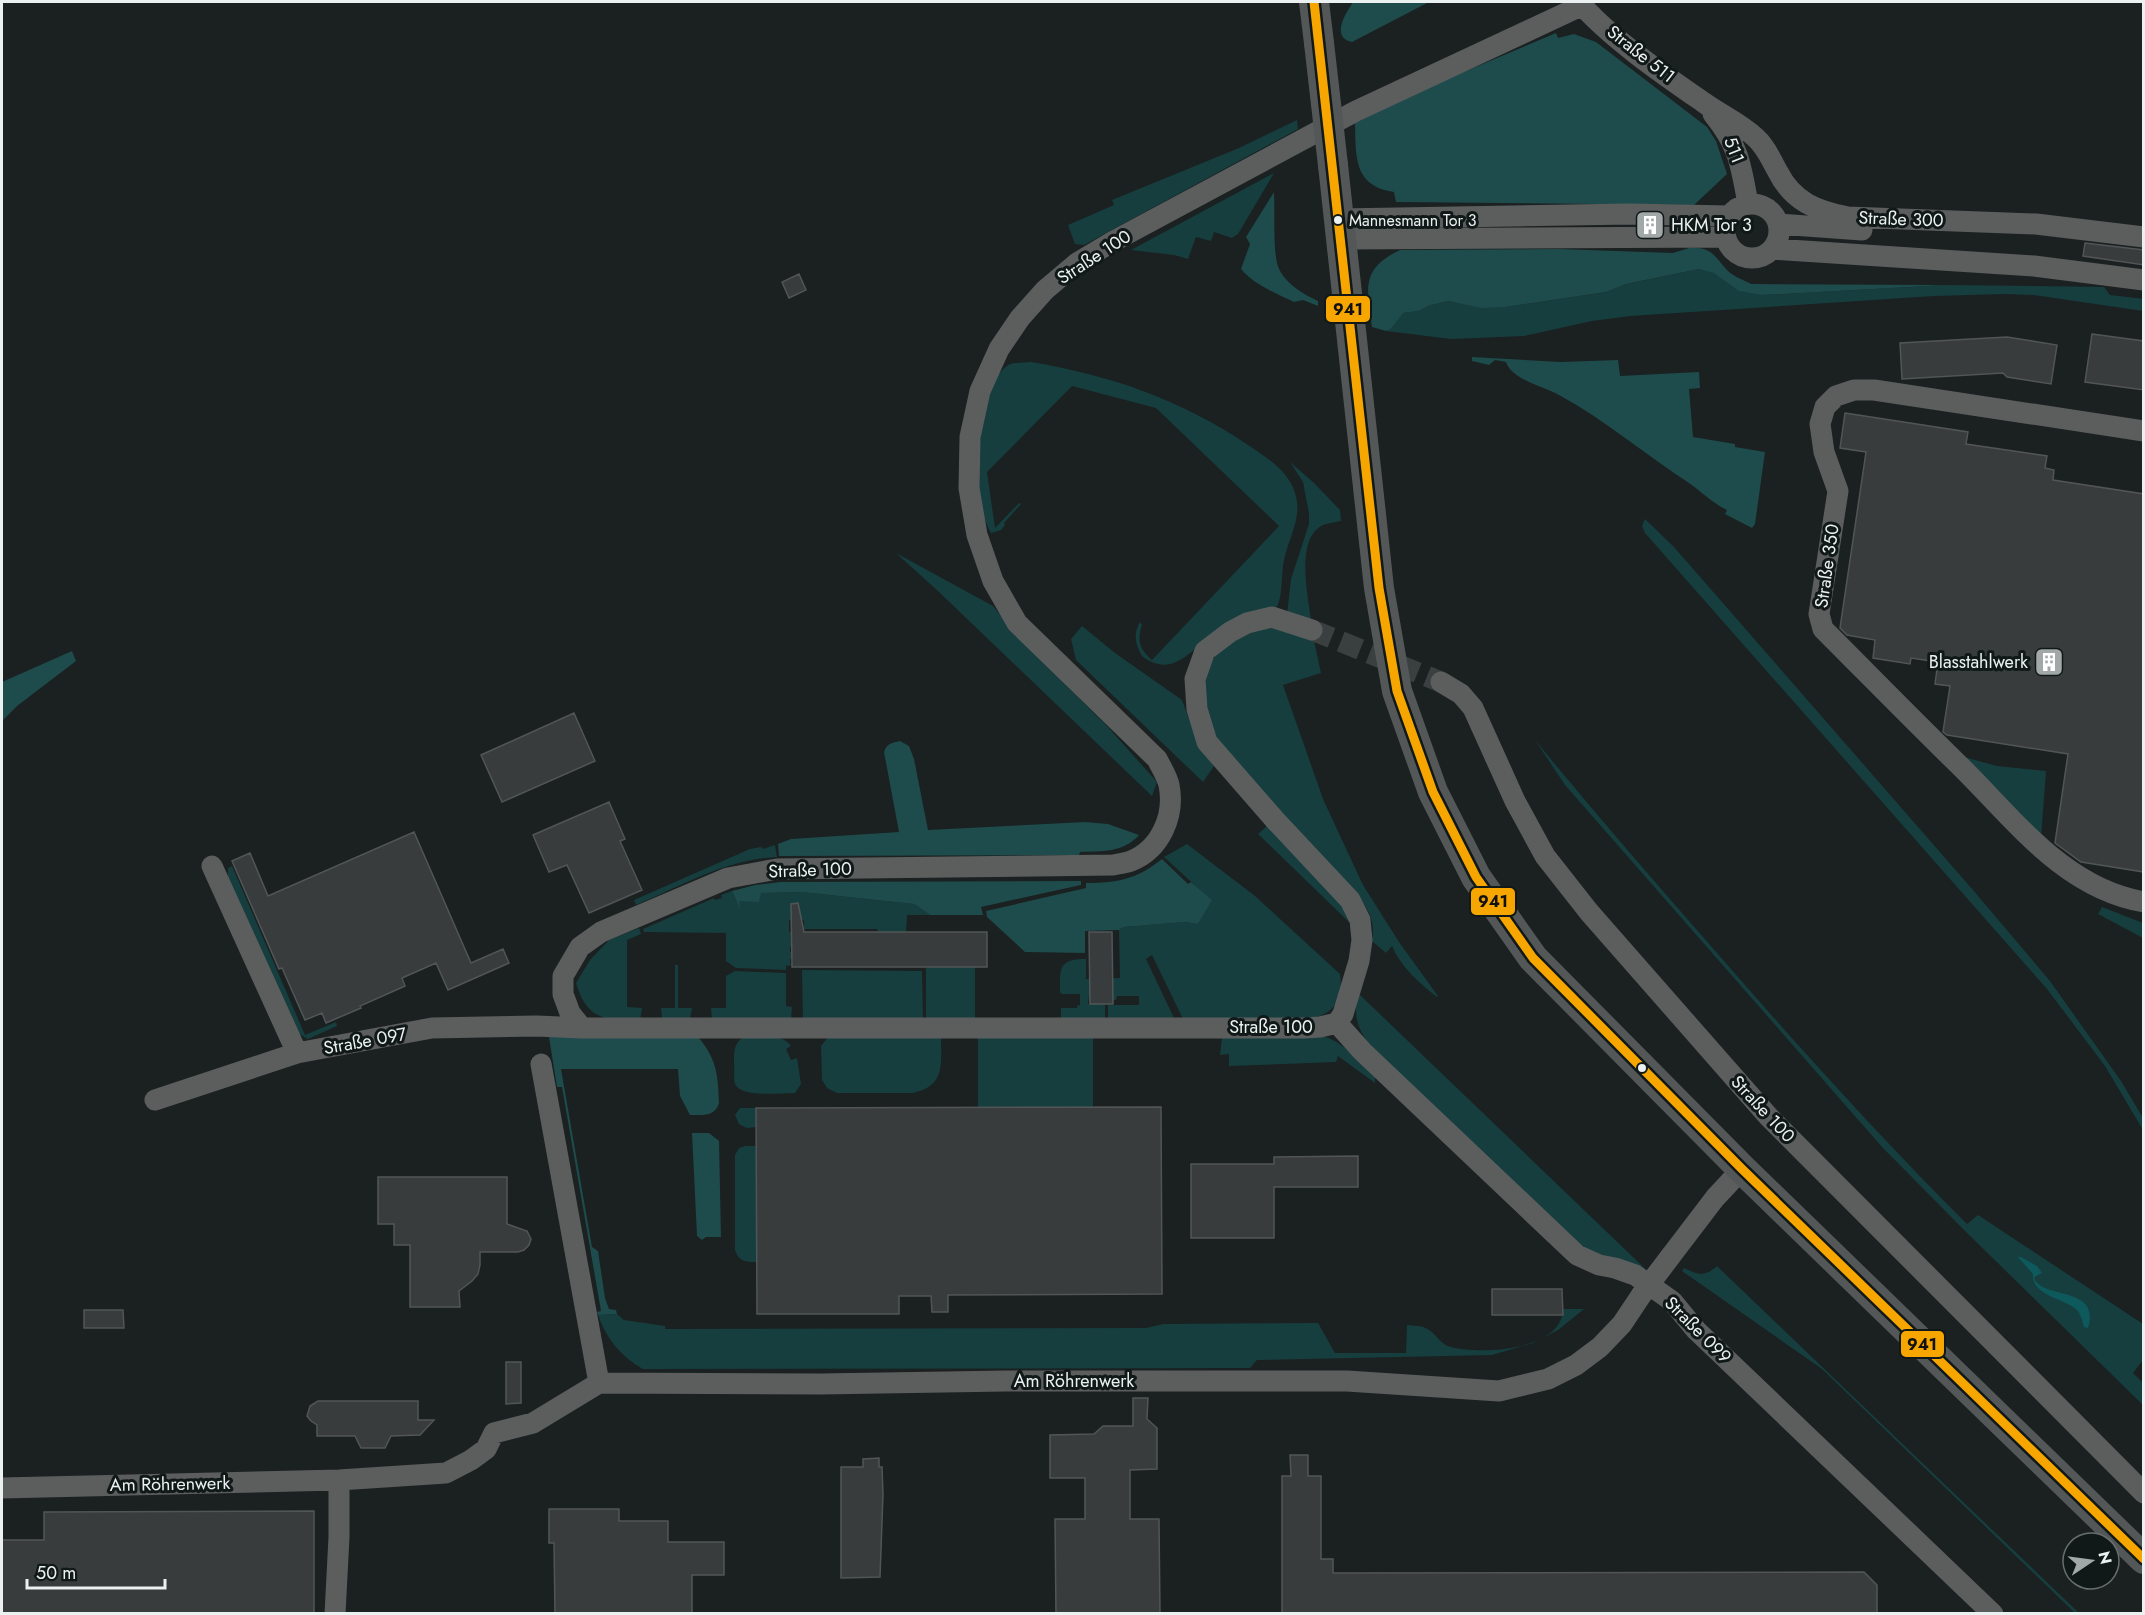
<svg xmlns="http://www.w3.org/2000/svg" width="2145" height="1615" viewBox="0 0 2145 1615" font-family="Jost,sans-serif">
<style>
.green{fill:#163e3f}
.forest{fill:#1e4b4c}
.water{fill:#0e595c}
.building{fill:#383c3c;stroke:#515555;stroke-width:1.5}
.lines{fill:none;stroke-linecap:round;stroke-linejoin:round}
.minor-tunnel{stroke:#3a3f3f;stroke-width:21;stroke-dasharray:21 10;stroke-linecap:butt}
.minor{stroke:#5c5e5e;stroke-width:21}
.secondary{stroke:#545757;stroke-width:30}
.minor-bridge{stroke:#5c5e5e;stroke-width:21}
.secondary-bridge{stroke:#545757;stroke-width:30}
.bus-1-casing{stroke:#111818;stroke-width:14}
.bus-1{stroke:#f7a600;stroke-width:9}
.bus-dot{fill:#ebf0f0;stroke:#111818;stroke-width:2}
.labels{text-anchor:middle;stroke-width:6;stroke-linejoin:round;paint-order:stroke}
.bus-label{font-size:16px;fill:#ebf0f0;stroke:#111818;text-anchor:start}
.street-label{font-size:18px;fill:#ebf0f0;stroke:#111818}
.poi-label{font-size:18px;fill:#ebf0f0;stroke:#111818;text-anchor:start}
.line-badge{stroke:#111818;stroke-width:2}
.pale-badge-label{font-size:16px;text-anchor:middle;font-weight:bold;fill:#111}
</style>
<rect width="100%" height="100%" fill="#1b2020"/>
<!-- green -->
<path class="green" d="M1297 120 1298 129 1084 245 1075 244 1068 225 1114 205 1112 200 1239 148Z
M1274 173 1238 234 1232 238 1214 232 1211 241 1196 237 1188 259 1174 255 1131 250Z
M1699 269 1710 271 1762 295 1946 285 2104 287 2110 295 2144 299 2143 311 2034 295 2004 294 1934 296 1630 316 1592 321 1524 336 1451 339 1386 331 1393 327 1402 313 1419 311 1428 306 1448 301 1482 307H1505L1606 292 1626 284Z
M1031 362C1110 375 1182 400 1248 445 1267 458 1288 470 1295 493 1303 516 1289 537 1284 560 1281 575 1283 590 1278 605L1274 609C1259 613 1239 616 1225 624 1197 640 1177 683 1142 656 1135 644 1133 634 1140 622L1142 625C1137 640 1139 649 1152 660L1279 526 1156 408 1072 386 987 472 995 528 1019 503 1021 504 1004 523 1005 525 1001 530 991 533C987 525 983 517 981 507 974 474 977 386 1008 365 1014 362 1024 363 1031 362Z
M1290 462 1314 483 1340 510 1341 521C1336 522 1328 523 1323 525 1295 538 1308 596 1311 620L1287 615 1291 579 1309 524V513L1303 482Z
M1645 519 1674 547 1973 890 2050 981 2121 1081 2143 1118V1130L2105 1066 2047 989 1645 533 1642 526Z
M896 553 993 606 1024 644 1107 726 1157 782 1152 796 939 592Z
M1082 626 1115 653 1182 700 1196 738 1214 766 1203 782 1076 660 1071 639Z
M1274 627 1314 641 1321 673 1283 685 1323 799 1363 885 1399 942 1438 996 1437 997C1419 983 1401 967 1392 946L1386 953 1372 941C1375 924 1371 914 1361 900L1230 757 1213 732 1208 722 1205 678 1215 656 1229 643 1257 628Z
M1535 740C1590 807 1646 872 1703 937 1788 1035 1875 1132 1967 1224L1978 1215 2143 1324V1360L2133 1373 2143 1383V1405L1963 1229 1882 1147 1565 785Z
M1964 757 1997 766 2046 771 2041 838Z
M1268 825 1342 902 1353 926 1258 834Z
M1187 844 1255 896 1340 974C1343 997 1338 1010 1315 1018L1183 1019 1152 955 1146 959 1174 1018 1108 1019V1005H1139V996H1117L1116 1000H1105L1104 994 1089 995 1088 1004H1105V1018L1061 1019V1008H1077V1006L1080 1005V994H1062L1060 992C1060 969 1058 959 1086 959V979L1120 978 1119 930 1124 927 1185 922 1198 924 1211 900 1164 857Z
M775 845 777 857C727 859 681 886 636 905L634 900 750 849 761 847 763 849Z
M232 866 305 1035 336 1022 337 1026 308 1039 299 1034 228 877V868Z
M732 891 739 906V901L761 893 801 892 914 904 930 915H907L906 932 879 933 877 929H804V920H789V932L792 933V947H790V952H792V959H790V963L792 965 786 966V970L736 968 726 961V933L644 932 643 929 714 898 715 900 722 898 721 895Z
M2102 907 2143 923V938L2098 914Z
M639 928 641 934 627 940V1007L642 1008 640 1020C606 1021 587 1020 576 983L590 960 609 940Z
M675 965H678V1008H692L690 1019 662 1018 661 1008H675Z
M926 967H975V1019L926 1020Z
M802 970 922 971 923 1019H803Z
M735 971 786 973V1006L792 1007 791 1019H712L711 1008H726V976Z
M1359 994 1684 1306 1578 1246 1375 1051C1360 1034 1351 1017 1359 994Z
M978 1035H1093V1107H978Z
M941 1036C941 1063 946 1086 913 1093H837L827 1088 822 1080 821 1046 828 1037Z
M1323 1036C1345 1043 1359 1061 1375 1077V1083L1338 1056 1336 1062 1229 1066V1054L1220 1055 1222 1038Z
M742 1038C757 1038 782 1032 791 1046L786 1049 791 1060 797 1058 801 1084 795 1093C782 1093 741 1098 735 1084 733 1079 735 1071 734 1065 734 1054 733 1045 742 1038Z
M740 1108H756V1127L747 1128 739 1124 735 1115Z
M745 1146H756V1262C746 1262 739 1262 735 1250V1155L739 1148Z
M1717 1266 1718 1267 2079 1613H2075L1822 1369 1682 1271 1684 1268C1698 1275 1705 1277 1717 1266Z
M1563 1309H1584L1558 1330 1533 1343 1492 1355 1257 1360 1250 1368 643 1369C621 1357 606 1338 598 1315L617 1314 624 1320 665 1326V1329L1146 1328 1163 1324 1318 1323 1335 1353H1406L1407 1325C1414 1326 1423 1325 1429 1330 1437 1335 1441 1345 1451 1347 1481 1355 1562 1351 1563 1309Z"/>
<!-- forest -->
<path class="forest" d="M1353 2H1429L1352 42C1330 37 1346 13 1353 2Z
M1556 33 1558 38 1574 34 1596 42 1707 127 1716 141 1727 174 1694 205 1396 202 1394 192C1353 186 1356 156 1355 123L1428 87Z
M1274 192C1275 212 1273 245 1277 263 1281 281 1303 294 1318 301V306L1303 300 1294 302C1276 293 1254 285 1241 269L1250 244 1246 237Z
M1689 248C1713 246 1715 258 1729 272 1735 277 1744 280 1751 284L1946 285 1762 295 1739 291 1714 273 1699 269 1626 284 1606 292 1505 307 1482 308 1448 301 1428 306 1419 311 1403 313 1392 328 1386 331 1372 327C1367 289 1360 269 1400 250L1559 249 1673 253Z
M1472 357 1561 362 1618 360 1620 376 1699 372 1700 388 1689 389 1693 437 1735 444V447L1765 452 1755 524 1752 528 1725 514 1727 510C1712 503 1702 492 1689 483 1646 455 1605 420 1559 395 1543 386 1512 380 1506 362L1495 360 1489 365 1472 361Z
M72 651 76 661 17 706 2 721V682Z
M900 741 909 746 914 759 928 830 1085 822 1108 824 1139 835C1123 853 1102 851 1080 852L1079 855 779 856 778 844 791 839 899 832 884 752C887 743 892 743 900 741Z
M1162 859 1188 884 1191 882 1212 900 1198 924 1185 922 1124 927 1119 930 1085 931V953L1025 952 987 917 986 911 1086 888V883C1118 883 1137 879 1162 859Z
M1081 881V885L981 907 983 915H930L914 904 801 892 761 893 759 902 739 901 740 909 732 891 755 885 781 882Z
M549 1037H698C717 1059 718 1075 719 1103 715 1117 702 1115 690 1115L680 1096 678 1069H561L592 1247 598 1251 605 1298 609 1309 616 1310 617 1314 598 1315 597 1312 601 1311 562 1087H557Z
M692 1133H709L719 1141 721 1237H706L702 1240 697 1236Z"/>
<!-- water -->
<path class="water" d="M2018 1257H2021L2037 1266 2042 1273 2036 1276 2034 1278C2042 1300 2101 1285 2088 1328L2084 1327C2082 1321 2081 1314 2076 1309 2064 1299 2031 1295 2033 1274Z"/>
<!-- building -->
<path class="building" d="M2085 243 2144 250V265L2083 256Z
M799 274 806 290 789 298 782 282Z
M2092 334 2144 341V390L2085 382Z
M2007 337 2057 345 2051 384 2007 377 2003 373 1902 379 1900 343Z
M1845 413 1968 432 1966 444 2047 456 2045 468 2054 470 2053 480 2144 494V872L2081 862 2055 843 2068 754 1947 735 1943 732 1950 686 1935 684 1938 662 1911 658 1910 664 1873 658 1875 640 1847 635 1840 628 1866 452 1840 448Z
M574 713 595 761 502 802 481 755Z
M609 802 625 839 620 841 642 890 589 913 567 865 549 872 533 835Z
M414 832 471 963 503 949 509 963 448 990 436 963 402 978 405 986 360 1006 361 1008 326 1023 322 1013 305 1020 282 968 279 969 232 861 250 853 268 896Z
M798 903 804 932H987V967H792L791 904Z
M1089 932H1112L1113 1004H1090Z
M1161 1107 1162 1294 948 1295V1312H932L931 1296H899V1314H757L756 1108Z
M1358 1156V1187H1274V1238H1191V1164H1274V1157Z
M378 1177H507V1224L527 1231 531 1239 529 1245 524 1250 518 1252H480V1265L478 1274 472 1281 459 1291 460 1307H410V1245H394V1224H378Z
M1492 1289H1562L1563 1315H1492Z
M84 1310H123L124 1328H84Z
M506 1362H521V1403L506 1404Z
M1133 1398H1148L1147 1419 1157 1428V1469L1130 1470V1519H1159L1160 1614H1056L1055 1519H1085V1478H1050V1435L1094 1434 1103 1426H1133Z
M318 1401H418V1420H434L420 1435 391 1436 385 1448H361L355 1436H317V1425L311 1421 307 1416 310 1406Z
M1290 1455H1308V1476H1321V1559H1333V1573L1864 1572 1877 1585V1614H1282V1476H1291Z
M879 1458V1467H882L883 1494 880 1577 841 1578V1467H863V1459Z
M549 1509H619V1521H668V1542H724V1575H692V1614H555L554 1543H549Z
M314 1511V1614H2V1540H44V1512Z"/>
<g class="lines">
<!-- minor-tunnel -->
<path class="minor-tunnel" d="M1312 630 1441 682"/>
<!-- minor -->
<path class="minor" d="M1579 2C1610 38 1664 75 1703 102 1721 115 1740 123 1756 138 1767 148 1771 160 1778 172 1793 202 1817 211 1848 217L2036 224 2144 237
M1713 114C1739 146 1741 165 1748 204
M1725 231a27 27 0 1 1 54 0a27 27 0 1 1-54 0Z
M1340 219 1630 214 1729 216
M1778 224 1862 230
M1342 239 1725 237
M1772 249 2034 266 2144 280
M2144 431 1874 390H1854L1836 396 1825 407 1820 424 1824 452 1838 491 1819 614 1823 629C1867 673 1911 718 1956 762 2012 816 2062 888 2144 902
M1312 630 1272 617 1247 623 1230 632 1205 651 1195 679 1197 709 1207 742 1275 820 1350 900 1360 920 1362 940 1359 961 1343 1014 1337 1023 1320 1027 1304 1028H582L570 1013 563 994V976L580 947 601 932 728 878 777 869 1113 865C1118 864 1125 863 1131 861 1161 849 1175 815 1169 785 1167 776 1161 767 1157 759L1017 623 993 581 977 535 969 488 970 437 980 391 999 349 1020 318 1045 290 1077 263 1112 242 1356 111 1583 5
M1441 682 1461 694 1473 708 1515 801 1545 856 1589 912 1768 1116 2144 1493
M212 866 297 1053
M1337 1023 1362 1051 1577 1255 1599 1265 1615 1268 1635 1275 1672 1301 1696 1330 1993 1614
M541 1064 599 1383
M155 1100 297 1053 432 1028 537 1026 582 1028
M1670 1257 1715 1198 1742 1169
M2 1488 339 1480 446 1473 471 1460 486 1449 494 1433 533 1423 599 1383 820 1384 1006 1381H1347L1499 1391 1548 1379 1576 1365 1600 1347 1622 1324 1642 1294
M335 1614 339 1537V1480"/>
<!-- secondary -->
<path class="secondary" d="M1314 2 1319 43
M1333 165 1379 588 1397 691 1433 792 1476 877 1533 958 1742 1169 2144 1559"/>
<!-- minor-bridge -->
<path class="minor-bridge" d="M1642 1294 1670 1257"/>
<!-- secondary-bridge -->
<path class="secondary-bridge" d="M1319 43 1333 165"/>
<!-- bus-1 casing -->
<g class="bus-1-casing">
<path id="bus-1" d="M1314 2 1379 588 1397 691 1433 792 1476 877 1533 958 1742 1169 2144 1559"/>
</g>
<!-- bus-1 -->
<use href="#bus-1" class="bus-1"/>
</g>
<!-- icons -->
<defs>
<g id="building-square" transform="scale(1.5)"><rect x="-9" y="-9" width="18" height="18" rx="4" fill="#a2a7a7" stroke="#111818"/><path d="M-4-6H4V6H1V3H-1V6H-4ZM-2.5-4.3h1.7v1.8h-1.7ZM.8-4.3h1.7v1.8H.8ZM-2.5-1h1.7V.8h-1.7ZM.8-1h1.7V.8H.8Z" fill="#fff"/></g>
</defs>
<g fill-rule="evenodd">
<use href="#building-square" x="1650" y="225"/>
<use href="#building-square" x="2049" y="662"/>
</g>
<!-- markers -->
<g class="bus-dot">
<circle cx="1338" cy="220" r="5"/>
<circle cx="1642" cy="1068" r="5"/>
</g>
<g class="labels">
<!-- bus labels -->
<g class="bus-label">
<text x="1349" y="226">Mannesmann Tor 3</text>
</g>
<!-- street labels -->
<g class="street-label">
<text transform="translate(1641 54) rotate(38)" y="6">Straße 511</text>
<text transform="translate(1734 150) rotate(69)" y="6">511</text>
<text transform="translate(1901 219) rotate(2)" y="6">Straße 300</text>
<text transform="translate(1094 257) rotate(-33)" y="6">Straße 100</text>
<text transform="translate(1827 566) rotate(-82)" y="6">Straße 350</text>
<text transform="translate(810 870) rotate(-2)" y="6">Straße 100</text>
<text x="1271" y="1033">Straße 100</text>
<text transform="translate(365 1041) rotate(-10)" y="6">Straße 097</text>
<text transform="translate(1763 1109) rotate(47)" y="6">Straße 100</text>
<text transform="translate(1698 1330) rotate(45)" y="6">Straße 099</text>
<text x="1074" y="1387">Am Röhrenwerk</text>
<text transform="translate(170 1484) rotate(-1)" y="6">Am Röhrenwerk</text>
</g>
<!-- poi labels -->
<g class="poi-label">
<text x="1671" y="231">HKM Tor 3</text>
<text x="2028" y="668" text-anchor="end">Blasstahlwerk</text>
</g>
</g>
<g class="line-badge">
<rect x="1325" y="295" width="46" height="28" rx="6" fill="#f7a600"/>
<rect x="1470" y="887" width="46" height="29" rx="6" fill="#f7a600"/>
<rect x="1900" y="1330" width="45" height="28" rx="6" fill="#f7a600"/>
</g>
<g class="pale-badge-label">
<text x="1348" y="315">941</text>
<text x="1493" y="907">941</text>
<text x="1922" y="1350">941</text>
</g>
<!-- border -->
<rect width="2145" height="1615" fill="none" stroke="#ebf0f0" stroke-width="6"/>
<!-- north arrow -->
<g transform="translate(2091 1561) rotate(77)"><circle r="28" fill="#111818" stroke="#686e6e" stroke-width="1.5"/>
<path d="M0-4.5L10 22L0 15L-10 22Z" fill="#a2a7a7"/>
<text y="-9" font-size="16" font-weight="bold" text-anchor="middle" fill="#ebf0f0">N</text>
</g>
<!-- scale -->
<path d="M27 1579v9h138v-9" fill="none" stroke="#ebf0f0" stroke-width="3"/>
<text x="36" y="1579" font-size="18" fill="#ebf0f0" stroke="#111818" stroke-width="4.5" paint-order="stroke">50 m</text>
</svg>
